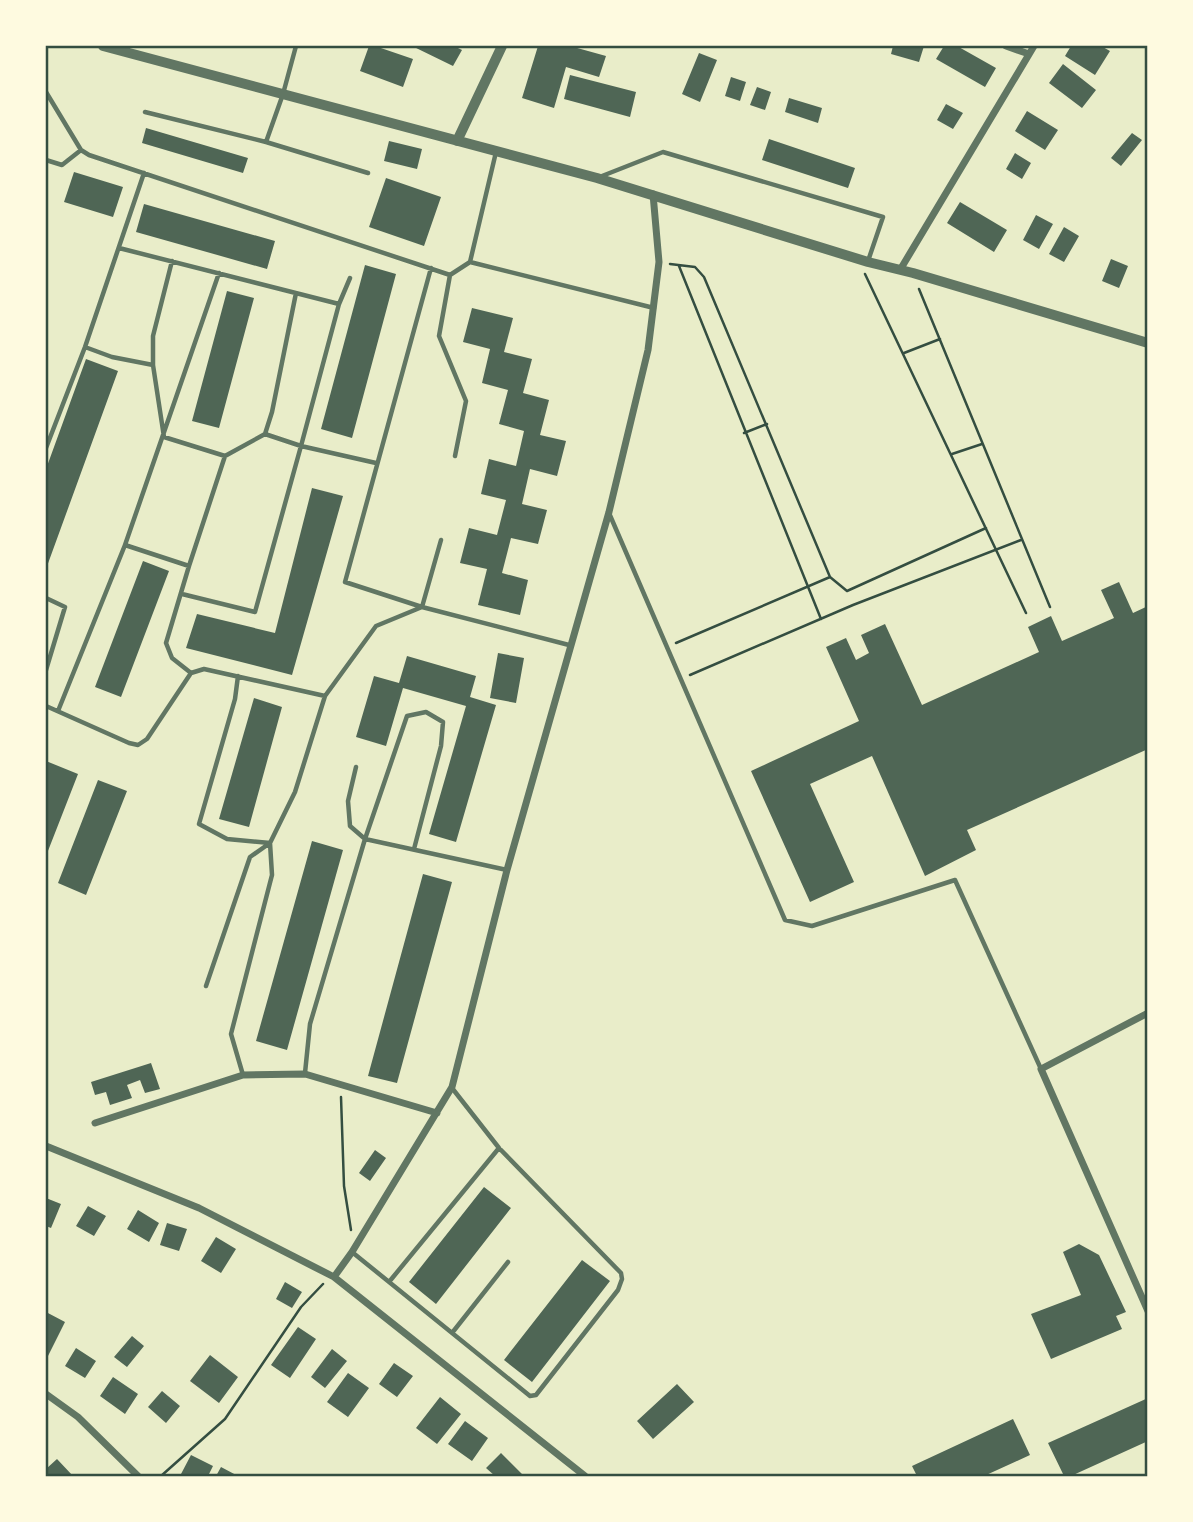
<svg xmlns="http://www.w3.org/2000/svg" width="1193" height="1522" viewBox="0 0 1193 1522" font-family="Montserrat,sans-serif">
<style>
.building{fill:#4f6655}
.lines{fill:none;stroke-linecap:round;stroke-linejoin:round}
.path{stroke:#344e41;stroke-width:2.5}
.service{stroke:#617663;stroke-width:4.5}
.minor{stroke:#617663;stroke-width:7}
.tertiary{stroke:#617663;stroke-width:10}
.neatline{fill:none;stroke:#344e41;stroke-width:2.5}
</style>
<rect width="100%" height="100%" fill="#e9edc9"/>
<!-- building -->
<path class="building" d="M369 46H375L413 59 403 87 360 71Z
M412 46H454L462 50 453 66Z
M538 46H570L606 56 599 77 566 67 554 108 522 98Z
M893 46H924L919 62 891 54Z
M944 46H957L996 68 985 87 936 59Z
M1071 46H1101L1110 51 1095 75 1065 56Z
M699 53 717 60 700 102 682 94Z
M1063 64 1096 90 1082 108 1049 83Z
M570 75 636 92 630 117 564 99Z
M731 77 746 82 740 101 725 96Z
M757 87 771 92 765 110 750 105Z
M789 98 822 108 818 123 785 112Z
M946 104 963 113 953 129 937 120Z
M1027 111 1058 130 1045 150 1015 131Z
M146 128 248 158 243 173 142 143Z
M1132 133 1142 140 1121 166 1111 158Z
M769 139 855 168 848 188 762 160Z
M389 141 422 149 417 169 384 161Z
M1015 153 1031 163 1022 179 1006 169Z
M74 172 123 187 113 217 64 202Z
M386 178 441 197 424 246 369 227Z
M960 202 1007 230 994 252 947 223Z
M144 204 275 241 267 269 136 232Z
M1036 215 1053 224 1039 249 1023 240Z
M1064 227 1079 236 1064 262 1049 254Z
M1111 259 1128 266 1119 288 1102 281Z
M365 265 396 274 352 438 321 429Z
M227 291 254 298 219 428 192 421Z
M472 308 513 318 504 352 532 359 523 393 549 400 540 435 566 441 557 476 530 469 522 504 547 510 538 544 511 538 502 573 528 580 520 615 478 605 487 569 460 563 469 528 497 535 506 500 481 494 489 459 516 466 524 431 499 424 508 390 482 383 490 349 463 342Z
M86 359 118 371 46 569V469Z
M312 488 343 496 292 675 186 648 197 614 275 633Z
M143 561 169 571 121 697 95 687Z
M1119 582 1133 613 1148 606V749L967 830 976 850 925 876 872 756 810 784 854 882 810 902 751 771 859 721 826 647 846 638 856 660 869 653 861 635 885 624 922 705 1039 652 1028 627 1051 616 1062 641 1114 618 1101 590Z
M498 653 524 658 516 703 490 698Z
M407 656 476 676 470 697 496 705 456 842 429 834 466 706 403 688 386 746 356 737 374 676 399 683Z
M254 698 282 707 249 827 219 819Z
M46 761 78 774 46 856Z
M98 780 127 791 86 895 58 883Z
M312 841 343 850 287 1050 256 1041Z
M423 874 452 882 397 1083 368 1076Z
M151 1063 160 1089 145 1093 140 1080 127 1085 132 1098 110 1105 106 1092 95 1095 91 1082Z
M375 1150 386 1158 370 1181 359 1173Z
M484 1187 511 1208 436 1304 409 1282Z
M46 1198 61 1204 51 1228 46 1226Z
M88 1206 106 1216 94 1236 76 1226Z
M138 1210 159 1223 149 1242 127 1229Z
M167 1223 187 1229 179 1251 160 1245Z
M216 1237 236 1249 221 1273 201 1261Z
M1079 1244 1099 1255 1126 1312 1116 1316 1122 1329 1051 1359 1031 1314 1081 1295 1063 1252Z
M582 1260 610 1281 532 1382 504 1360Z
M285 1282 302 1292 292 1308 276 1299Z
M46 1312 65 1322 46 1360Z
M298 1327 316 1339 290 1378 271 1365Z
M132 1336 144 1346 127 1367 114 1357Z
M76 1348 96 1361 85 1378 65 1366Z
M332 1349 347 1361 325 1388 311 1377Z
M210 1355 238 1377 219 1403 190 1381Z
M394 1363 413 1376 397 1397 379 1384Z
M348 1373 369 1388 348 1417 327 1402Z
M113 1377 138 1394 125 1414 100 1396Z
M677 1384 694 1402 653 1439 637 1421Z
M162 1391 180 1406 166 1423 148 1407Z
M440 1397 461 1414 437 1444 416 1428Z
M1148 1398V1441L1071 1476H1064L1048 1443Z
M1013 1419 1030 1455 984 1476H917L912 1466Z
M465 1421 488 1438 472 1461 448 1444Z
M501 1453 522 1474 519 1476H495L486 1468Z
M191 1455 213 1466 208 1476 181 1474Z
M57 1459 73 1476H46V1469Z
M221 1467 238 1476H216Z"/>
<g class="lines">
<!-- path -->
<path class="path" d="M670 264 695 267 704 277 830 577
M679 266 821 619
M865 274 1026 613
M919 289 1050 607
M904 353 940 339
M744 433 767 424
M952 454 982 444
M676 643 830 577 847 591 986 528
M690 675 853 605 1021 540
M341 1097 344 1186 351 1230
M161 1476 225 1419 301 1307 323 1284"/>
<!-- service -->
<path class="service" d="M296 46 283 94 266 142 368 173
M46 92 81 150 89 155 450 275
M145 112 266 142
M46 160 62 165 81 150
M602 176 663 152 883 217 868 261
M119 248 339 304
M470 262 654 308
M431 268 345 582 422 607 569 645
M350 278 339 304 301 446 376 463
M85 347 112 357 153 365
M265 434 272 412 296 293
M46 448 85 347 144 173
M455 456 466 401 439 336 450 275 470 262 496 152
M609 513 785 920 812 926 955 880 1041 1069
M125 545 189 566 225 456 164 437 153 365V336L172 261
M189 566 166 643 172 658 191 673
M182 594 255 612 301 446 265 434 225 456
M46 598 65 607 46 670
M238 676 235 699 199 824 227 839 270 843 272 875 231 1034 243 1075
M46 706 129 743 138 745 147 739 191 673 204 669 325 696 376 626 422 607 441 540
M58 711 125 545 219 273
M414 849 441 746 443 722 426 712 407 716 365 839 507 870
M206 986 250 857 270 843 295 792 325 696
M305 1073 310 1024 365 839 350 826 348 801 356 767
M352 1252 530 1396 536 1395 618 1290 622 1279 621 1273 499 1148 452 1088
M389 1282 499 1148
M452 1333 508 1262"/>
<!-- minor -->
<path class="minor" d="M1006 46 1029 54
M900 270 1034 46
M1148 1013 1041 1069 1148 1311
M95 1123 243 1075 305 1074 437 1113
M46 1146 199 1208 334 1277 585 1476
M334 1277 352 1252 452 1087 507 870 609 512 648 350 659 262 653 194
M46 1394 78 1417 138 1476"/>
<!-- tertiary -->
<path class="tertiary" d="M103 46 597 178 868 262 913 273 1148 343
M457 141 502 46"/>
</g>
<!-- border -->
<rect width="1193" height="1522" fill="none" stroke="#fefae0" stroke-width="94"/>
<rect x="47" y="47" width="1099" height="1428" class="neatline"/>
</svg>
